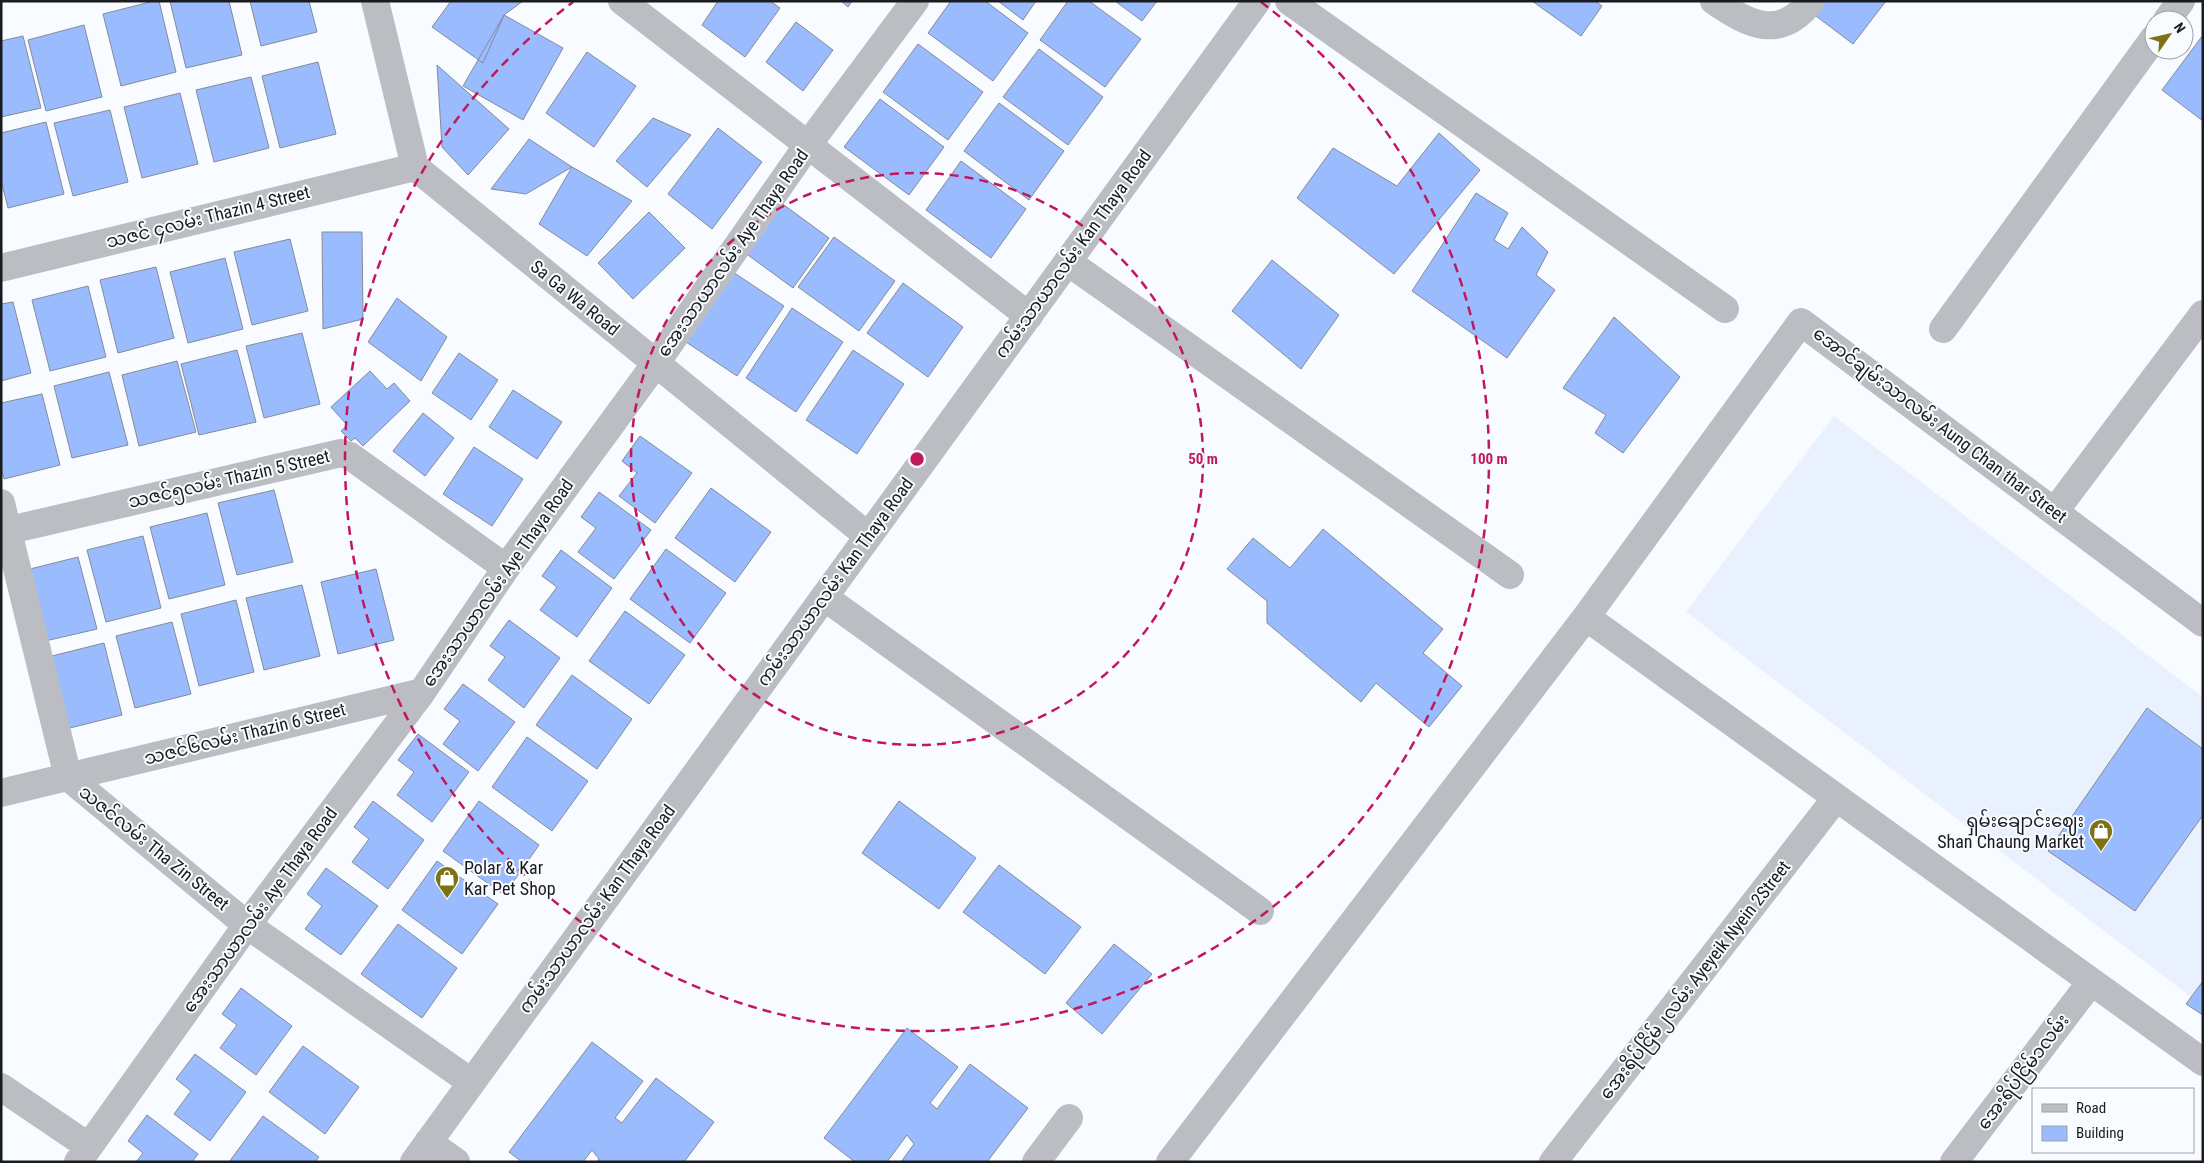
<svg xmlns="http://www.w3.org/2000/svg" width="2204" height="1163" viewBox="0 0 2204 1163" font-family="'Roboto Condensed','Noto Sans Myanmar',sans-serif">
<style>
.built{fill:#e9f1fe}
.building{fill:#9abcff;stroke:#858b94}
.lines{fill:none;stroke-linecap:round;stroke-linejoin:round}
.minor{stroke:#bbbdc2;stroke-width:28}
.ring{fill:none;stroke:#c2185b;stroke-width:2.5;stroke-dasharray:9 6}
.labels{text-anchor:middle;stroke-width:4;stroke-linejoin:round;paint-order:stroke}
.street-label{font-size:18px;fill:#191b1e;stroke:#f8fbff}
.poi-label{font-size:18px;fill:#191b1e;stroke:#f8fbff;text-anchor:end}
.centre{fill:#c2185b;stroke:#f8fbff;stroke-width:2.5}
.ring-label{font-size:15px;text-anchor:middle;font-weight:bold;fill:#c2185b;stroke:#f8fbff;stroke-width:4;stroke-linejoin:round;paint-order:stroke}
</style>
<rect width="100%" height="100%" fill="#f8fbff"/>
<!-- built -->
<path class="built" d="M1834 416 2203 697V1006L1686 612Z"/>
<!-- building -->
<path class="building" d="M154 1H159L176 72 121 86 103 14Z
M170 1H229L242 55 186 68Z
M250 1H309L317 32 261 46Z
M451 1H523L504 15 483 63 432 27Z
M718 1H770L780 8 745 57 702 25Z
M841 1H852L848 7Z
M951 1H985L1028 33 993 81 928 33Z
M998 1H1036L1023 20Z
M1068 1H1089L1141 39 1105 87 1040 40Z
M1115 1H1157L1142 21Z
M1532 1H1595L1602 6 1581 36Z
M1821 1H1886L1853 44 1812 13Z
M504 15 563 48 523 120 463 86Z
M796 22 833 50 803 91 766 62Z
M84 25 102 97 46 111 28 40Z
M2203 35V121L2162 90Z
M23 36 41 108 1 117V41Z
M918 44 983 92 948 140 883 92Z
M1039 49 1103 97 1068 145 1003 97Z
M587 52 636 86 594 147 546 113Z
M318 62 336 134 280 148 262 76Z
M437 65 509 129 468 175 442 147Z
M251 77 269 148 214 162 196 90Z
M180 93 198 164 142 178 124 107Z
M880 99 944 147 909 195 844 147Z
M999 103 1064 151 1029 200 964 151Z
M110 110 128 182 73 196 54 123Z
M653 118 691 135 647 187 616 161Z
M46 122 64 194 8 208 1 180V133Z
M718 128 762 162 712 229 668 194Z
M1439 133 1480 170 1394 274 1297 198 1333 148 1397 186Z
M529 139 572 167 526 194 491 189Z
M961 161 1026 209 991 258 926 210Z
M572 167 632 201 587 256 539 224Z
M1476 193 1508 213 1494 240 1508 249 1522 227 1548 252 1536 275 1555 290 1507 358 1412 291Z
M769 194 829 238 793 288 733 244Z
M649 212 685 248 633 299 598 263Z
M322 232H362L363 319 323 329Z
M834 237 895 281 859 331 798 287Z
M290 239 308 311 252 325 234 252Z
M225 258 243 329 188 343 170 272Z
M1272 260 1339 315 1301 369 1232 311Z
M156 267 174 338 118 353 100 280Z
M733 272 784 306 737 376 686 342Z
M903 283 963 327 928 377 867 333Z
M88 286 106 357 50 371 32 300Z
M397 298 447 337 421 381 368 342Z
M13 302 31 373 1 381V304Z
M792 308 843 342 796 412 746 378Z
M1614 317 1680 377 1623 453 1595 433 1606 415 1563 388Z
M302 333 320 404 264 418 246 346Z
M237 350 256 422 199 435 181 364Z
M853 350 904 384 857 454 806 420Z
M459 353 498 380 471 420 432 393Z
M177 361 196 432 139 446 122 375Z
M370 371 387 389 394 383 410 401 363 446 355 438 351 441 341 431 347 425 331 407Z
M109 372 128 445 72 458 54 386Z
M513 390 562 422 537 459 489 427Z
M42 394 60 465 4 479 1 467V403Z
M423 413 454 438 425 476 393 451Z
M640 436 692 473 655 523 619 496 637 473 622 461Z
M474 447 523 479 492 526 443 494Z
M711 488 771 532 735 582 675 538Z
M274 490 293 562 237 575 218 503Z
M599 492 651 530 614 579 578 552 596 528 581 517Z
M207 513 225 585 169 599 150 527Z
M1323 529 1443 629 1423 653 1462 686 1429 727 1376 683 1361 702 1267 623V601L1227 569 1253 538 1290 568Z
M143 536 161 608 106 622 87 550Z
M666 549 726 593 690 643 630 599Z
M561 550 612 588 577 637 540 610 557 587 542 576Z
M78 557 97 629 41 642 22 571Z
M376 569 394 640 338 654 321 582Z
M302 585 320 656 264 670 246 598Z
M236 600 254 672 199 686 181 614Z
M625 611 685 655 649 704 589 661Z
M509 620 560 658 524 708 488 680 505 657 490 646Z
M172 622 191 694 135 708 116 636Z
M104 643 122 715 66 729 48 657Z
M572 675 632 719 597 769 536 725Z
M463 684 515 722 478 771 443 744 460 721 444 709Z
M2147 708 2203 749V815L2135 911 2048 851Z
M418 734 469 772 432 822 397 795 414 772 398 760Z
M527 737 588 781 552 831 492 787Z
M373 801 424 840 388 889 352 862 369 839 354 827Z
M479 801 539 845 504 895 443 851Z
M899 801 976 858 939 909 862 853Z
M437 861 498 904 462 954 402 910Z
M999 865 1081 927 1045 974 963 912Z
M326 868 378 906 341 955 305 929 322 906 307 894Z
M398 924 457 968 422 1018 361 974Z
M1114 944 1152 974 1102 1034 1066 1003Z
M2203 981V1015L2186 1004Z
M241 988 292 1026 256 1075 220 1048 237 1025 222 1014Z
M907 1028 958 1067 930 1103 937 1109 970 1064 1028 1108 987 1162H901L914 1144 907 1135 887 1162H855L824 1138Z
M592 1042 643 1081 615 1118 622 1123 656 1078 714 1122 684 1162H597L599 1159 592 1150 583 1162H522L509 1152Z
M303 1046 359 1087 325 1134 269 1092Z
M195 1054 246 1092 210 1141 174 1114 191 1091 176 1079Z
M147 1115 198 1154 192 1162H136L143 1153 128 1141Z
M263 1116 319 1157 315 1162H229Z"/>
<g class="lines">
<!-- minor -->
<path class="minor" d="M375 1 415 167 868 536
M622 1 1029 316
M1289 1 1725 309
M1714 1C1749 25 1780 41 1811 1
M2167 20 2181 1
M1068 262 1510 575
M1 268 415 167
M1943 329 2154 38
M1 503 68 777 247 925 471 1082
M2055 511 2203 314
M1 532 341 453 350 456 506 568
M824 597 1260 911
M1586 617 2203 1062
M1 793 422 692
M1 1087 88 1146
M428 1142 456 1162
M78 1162 247 925 422 692 506 568 656 363 807 146 915 1
M414 1162 1257 1
M1036 1162 1069 1118
M1170 1162 1586 617 1801 322 2203 623
M1553 1162 1836 798
M1954 1162 2091 982"/>
</g>
<!-- distance rings -->
<g class="ring">
<circle cx="917" cy="459" r="286"/>
<path d="M1261 2A572 572 0 1 1 573 2"/>
</g>
<!-- icons -->
<defs>
<g id="shop-pin" transform="scale(1.25)"><path d="M0 17L-7.5 6A9.5 9.5 0 1 1 7.5 6Z" fill="#7f7213" stroke="#f8fbff"/><path d="M-5-2.5h2.3a2.7 3.5 0 0 1 5.4 0H5L5.5 6h-11ZM-1.5-2.5h3a1.5 2.3 0 0 0-3 0Z" fill="#fff"/></g>
</defs>
<g fill-rule="evenodd">
<use href="#shop-pin" x="2101" y="831"/>
<use href="#shop-pin" x="447" y="878"/>
</g>
<g class="labels">
<!-- street labels -->
<g class="street-label">
<text transform="translate(208 217) rotate(-14)" y="6">သဇင် ၄လမ်း Thazin 4 Street</text>
<text transform="translate(733 253) rotate(-55)" y="6">အေးသာယာလမ်း Aye Thaya Road</text>
<text transform="translate(1073 254) rotate(-54)" y="6">ကမ်းသာယာလမ်း Kan Thaya Road</text>
<text transform="translate(575 298) rotate(39)" y="6">Sa Ga Wa Road</text>
<text transform="translate(1940 425) rotate(37)" y="6">အောင်ချမ်းသာလမ်း Aung Chan thar Street</text>
<text transform="translate(229 479) rotate(-13)" y="6">သဇင်၅လမ်း Thazin 5 Street</text>
<text transform="translate(835 582) rotate(-54)" y="6">ကမ်းသာယာလမ်း Kan Thaya Road</text>
<text transform="translate(498 583) rotate(-55)" y="6">အေးသာယာလမ်း Aye Thaya Road</text>
<text transform="translate(245 734) rotate(-14)" y="6">သဇင်၆လမ်း Thazin 6 Street</text>
<text transform="translate(154 848) rotate(39)" y="6">သဇင်လမ်း Tha Zin Street</text>
<text transform="translate(597 909) rotate(-54)" y="6">ကမ်းသာယာလမ်း Kan Thaya Road</text>
<text transform="translate(260 910) rotate(-54)" y="6">အေးသာယာလမ်း Aye Thaya Road</text>
<text transform="translate(1695 980) rotate(-52)" y="6">အေးရိပ်ငြိမ်၂လမ်း Ayeyeik Nyein 2Street</text>
<text transform="translate(2023 1072) rotate(-53)" y="6">အေးရိပ်ငြိမ်၁လမ်း</text>
</g>
<!-- poi labels -->
<g class="poi-label">
<text x="2084" y="827">ရှမ်းချောင်းဈေး<tspan x="2084" dy="21">Shan Chaung Market</tspan></text>
<text x="464" y="874" text-anchor="start">Polar &amp; Kar<tspan x="464" dy="21">Kar Pet Shop</tspan></text>
</g>
</g>
<circle cx="917" cy="459" r="8" class="centre"/>
<g class="ring-label">
<text x="1203" y="464">50 m</text>
<text x="1489" y="464">100 m</text>
</g>
<!-- border -->
<rect width="2204" height="1163" fill="none" stroke="#191b1e" stroke-width="5"/>
<!-- legend -->
<rect x="2032" y="1088" width="162" height="65" fill="#f8fbff" stroke="#9fa1a5"/>
<rect x="2042" y="1104" width="25" height="8" fill="#bbbdc2" stroke="#9fa1a5"/>
<text x="2076" y="1113" font-size="15" fill="#191b1e">Road</text>
<rect x="2042" y="1126" width="25" height="15" fill="#9abcff" stroke="#9fa1a5"/>
<text x="2076" y="1138" font-size="15" fill="#191b1e">Building</text>
<!-- north arrow -->
<g transform="translate(2169 35) rotate(56)"><circle r="24" fill="#f8fbff" stroke="#9fa1a5"/>
<path d="M0-4L9 19L0 12L-9 19Z" fill="#7f7213"/>
<text y="-8" font-size="14" font-weight="bold" text-anchor="middle" fill="#191b1e">N</text>
</g>
</svg>
